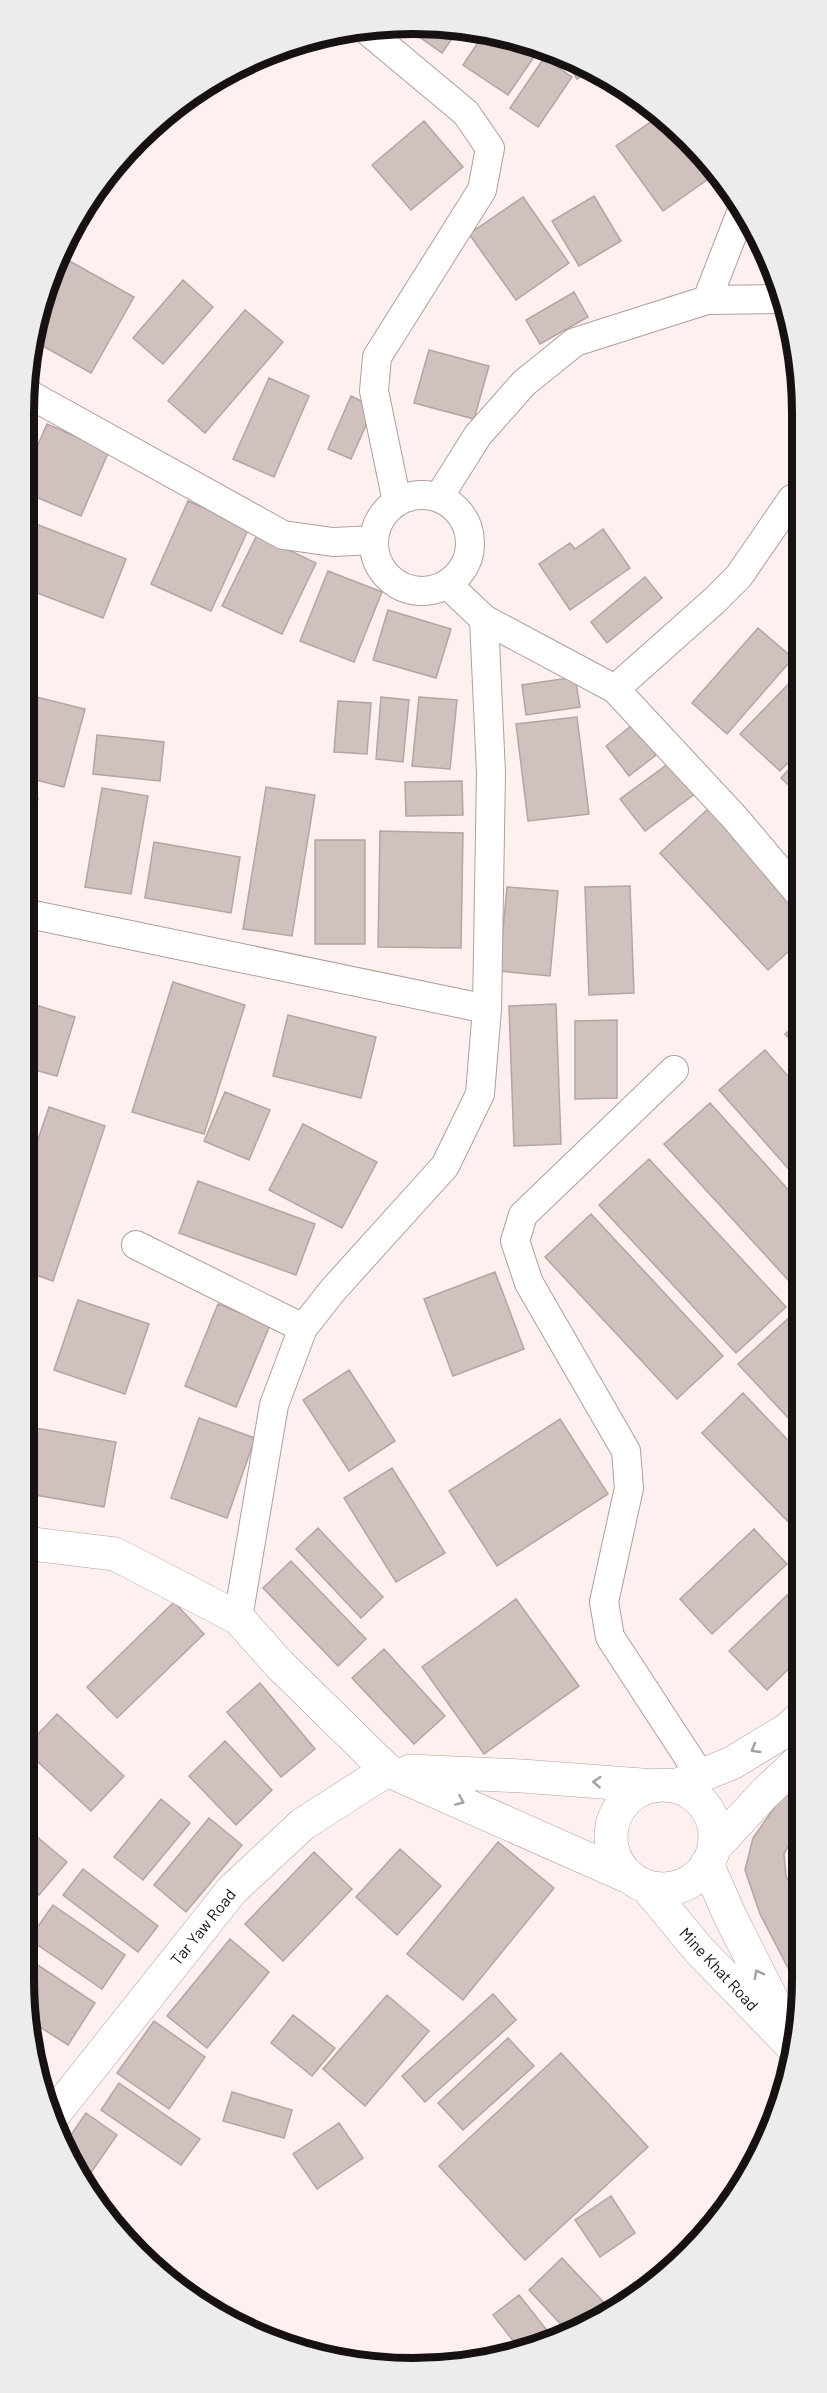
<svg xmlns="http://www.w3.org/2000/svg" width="827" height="2393" viewBox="0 0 827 2393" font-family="Barlow,sans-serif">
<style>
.building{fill:#d0c0be;stroke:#b4a4a2;stroke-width:1.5}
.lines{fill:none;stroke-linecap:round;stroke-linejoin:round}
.minor-casing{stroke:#af9f9d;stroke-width:30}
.tertiary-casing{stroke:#af9f9d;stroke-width:34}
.trunk-casing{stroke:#af9f9d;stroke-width:34}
.minor{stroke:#fff;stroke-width:28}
.tertiary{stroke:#fff;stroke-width:33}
.trunk{stroke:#fff;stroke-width:33}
.oneway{stroke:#a2a0a0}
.labels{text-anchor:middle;stroke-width:6;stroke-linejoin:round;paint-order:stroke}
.street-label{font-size:16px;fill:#171111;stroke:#fff}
.rim{fill:none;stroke:#171111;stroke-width:8}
</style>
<rect width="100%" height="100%" fill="#fdf0ee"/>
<!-- building -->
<path class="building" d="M411 31 456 33 442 53Z
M483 35 514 37 540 48 508 95 463 65Z
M544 58 572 77 538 127 510 108Z
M564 58 592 69 577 79Z
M658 117 685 139 711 177 663 211 616 146Z
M424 121 463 167 411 210 372 165Z
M594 196 621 241 579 266 552 221Z
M523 197 569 263 516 300 469 234Z
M64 258 134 297 91 373 34 341 37 313Z
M183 280 213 307 163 364 133 338Z
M574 292 588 317 540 344 526 320Z
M245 310 283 342 205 433 168 401Z
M429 350 489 366 474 419 414 403Z
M269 378 309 396 274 477 233 459Z
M351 396 374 407 351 459 328 449Z
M47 424 109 451 81 516 24 492V477Z
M188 501 249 528 211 611 151 584Z
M36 524 126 559 103 618 24 588V555Z
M603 529 630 568 570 610 539 564 570 543 575 549Z
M257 535 316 563 282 634 222 606Z
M800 562V586L796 585Z
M328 571 382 592 354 662 300 641Z
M645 577 662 598 607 643 591 622Z
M24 601 36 605 24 641Z
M388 610 451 629 436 678 373 660Z
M758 628 793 658 727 734 692 703Z
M800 672V750L780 771 740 734Z
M575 677 580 707 526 715 522 685Z
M24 694 85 709 64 787 24 777Z
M381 697 409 700 403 762 376 759Z
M419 697 457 700 450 769 412 766Z
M338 701 371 703 367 754 334 752Z
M577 717 589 814 528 821 516 724Z
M632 725 656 755 629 776 606 746Z
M97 735 164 742 160 781 93 774Z
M800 757 801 797 781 778Z
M672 761 696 793 645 831 620 799Z
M462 781 463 815 406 816 405 782Z
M266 787 315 795 292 936 243 929Z
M102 788 148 796 131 894 85 887Z
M24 795 38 798 24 863Z
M708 809 801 911V940L768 970 660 853Z
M380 831 463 833 461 948 378 947Z
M315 840H365V944H315Z
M154 842 240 857 231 913 145 898Z
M630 886 634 993 589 995 585 887Z
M507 887 558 891 550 976 499 971Z
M173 982 245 1005 204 1134 132 1112Z
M32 1004 75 1017 57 1076 24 1067V1030Z
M556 1004 561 1144 514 1146 509 1006Z
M288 1015 376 1037 361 1098 273 1076Z
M617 1020V1098L575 1099V1021Z
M801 1020V1052L785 1034Z
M765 1050 801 1091V1183L719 1090Z
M24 1077 31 1079 24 1104Z
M225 1092 270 1110 249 1160 204 1141Z
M710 1103 801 1204 800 1293 664 1144Z
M49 1107 105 1126 53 1281 24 1271V1181Z
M303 1124 377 1162 342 1228 269 1190Z
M649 1159 786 1307 736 1353 599 1205Z
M198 1181 315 1224 296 1275 179 1233Z
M591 1214 723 1356 677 1399 545 1257Z
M495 1272 524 1349 453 1376 424 1299Z
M78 1300 149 1324 125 1394 54 1370Z
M218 1304 270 1325 236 1407 185 1386Z
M802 1306V1411L791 1421 738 1364Z
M349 1370 395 1441 349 1471 303 1400Z
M743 1393 802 1455V1536L702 1433Z
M199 1418 255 1438 227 1518 171 1498Z
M560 1419 608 1494 497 1566 449 1491Z
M24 1426 116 1442 104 1507 24 1493Z
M392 1468 445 1553 396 1582 344 1498Z
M318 1528 383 1597 361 1618 296 1549Z
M754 1529 787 1564 712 1634 680 1599Z
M291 1561 366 1639 338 1666 263 1588Z
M802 1581V1656L767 1690 729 1651Z
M516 1599 579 1686 484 1754 422 1667Z
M174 1602 204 1634 117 1718 87 1687Z
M384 1649 445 1716 414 1744 352 1678Z
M260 1683 315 1749 281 1777 227 1712Z
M57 1714 124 1776 91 1811 24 1749Z
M225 1741 272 1790 236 1825 189 1776Z
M803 1773V1819L784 1854 786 1876 803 1908 801 1993 760 1914 745 1870 753 1838 786 1791Z
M161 1799 190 1823 143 1880 114 1857Z
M209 1818 242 1845 186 1912 154 1885Z
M24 1826 67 1862 39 1895 24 1882Z
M498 1842 554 1888 463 2000 407 1954Z
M400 1849 441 1886 397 1935 356 1897Z
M314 1852 352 1889 283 1961 245 1924Z
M83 1869 158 1926 138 1952 63 1895Z
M53 1905 125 1955 102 1989 29 1939Z
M230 1939 269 1972 207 2048 167 2016Z
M24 1956 95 2003 68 2045 32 2022 24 1979Z
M493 1994 516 2020 425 2102 402 2076Z
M387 1995 429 2031 365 2106 323 2069Z
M293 2015 335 2048 312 2076 271 2043Z
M154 2021 205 2057 169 2109 117 2073Z
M508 2038 534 2066 463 2130 438 2103Z
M561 2053 648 2147 525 2260 439 2166Z
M119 2083 200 2139 181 2165 101 2110Z
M232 2092 292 2110 284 2138 223 2121Z
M86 2113 117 2135 86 2180 64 2145Z
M339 2123 363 2158 317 2189 293 2154Z
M745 2179 738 2194 733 2187Z
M611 2196 635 2233 600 2257 575 2220Z
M562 2258 612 2311 568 2332 529 2290Z
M166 2271 216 2308V2309Z
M519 2295 553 2338 522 2352 493 2315Z"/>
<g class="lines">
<!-- minor casing -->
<g class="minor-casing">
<path id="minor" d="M363 27 466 113 490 148 482 190 377 357 374 391 397 502
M707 300 742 210
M27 393 283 535 333 542 374 540
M374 543a48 48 0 1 1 96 0a48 48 0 1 1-96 0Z
M439 497 478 435 524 383 575 342 707 300 780 299
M448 585 484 619 615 689 735 818 801 896
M615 689 714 601 739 576 792 499
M24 913 487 1009
M674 1070 523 1215 515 1241 529 1283 626 1451 629 1488 604 1602 610 1637 700 1775
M136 1245 303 1328
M238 1618 274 1405 303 1328 333 1290 445 1166 480 1094 487 1009 491 773 484 619"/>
</g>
<!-- tertiary casing -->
<g class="tertiary-casing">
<path id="tertiary" d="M51 2118 232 1890 303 1824 387 1770"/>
</g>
<!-- trunk casing -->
<g class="trunk-casing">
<path id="trunk" d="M24 1543 115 1554 238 1618 279 1664 387 1770 631 1878
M410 1771 522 1776 655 1786
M611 1837a52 52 0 1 1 104 0a52 52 0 1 1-104 0Z
M675 1786 732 1763 788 1729 802 1716
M714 1848 764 1794 803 1757
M707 1864 730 1916 783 2021
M646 1886 699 1950 794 2048"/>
</g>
<!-- minor -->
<use href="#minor" class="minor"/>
<!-- tertiary -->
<use href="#tertiary" class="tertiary"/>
<!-- trunk -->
<use href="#trunk" class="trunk"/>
</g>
<!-- one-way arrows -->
<defs><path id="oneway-chevron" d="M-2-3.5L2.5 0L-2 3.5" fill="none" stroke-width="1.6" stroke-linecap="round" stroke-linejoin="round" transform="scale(1.5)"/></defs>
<g class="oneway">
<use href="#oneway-chevron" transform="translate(755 1749) rotate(149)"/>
<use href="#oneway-chevron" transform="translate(597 1782) rotate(-176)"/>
<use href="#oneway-chevron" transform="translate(460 1801) rotate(23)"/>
<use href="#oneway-chevron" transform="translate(758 1974) rotate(-118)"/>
</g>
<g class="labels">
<!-- street labels -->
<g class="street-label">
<text transform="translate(203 1927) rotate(-51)" y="6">Tar Yaw Road</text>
<text transform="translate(719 1969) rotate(47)" y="6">Mine Khat Road</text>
</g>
</g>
<!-- crop -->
<path d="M0 0H827V2393H0ZM413 34H413A379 379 0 0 1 792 413V1979A379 379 0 0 1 413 2358H413A379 379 0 0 1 34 1979V413A379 379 0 0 1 413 34Z" fill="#ececec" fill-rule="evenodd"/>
<path class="rim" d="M413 34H413A379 379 0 0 1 792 413V1979A379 379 0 0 1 413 2358H413A379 379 0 0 1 34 1979V413A379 379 0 0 1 413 34Z"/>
</svg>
